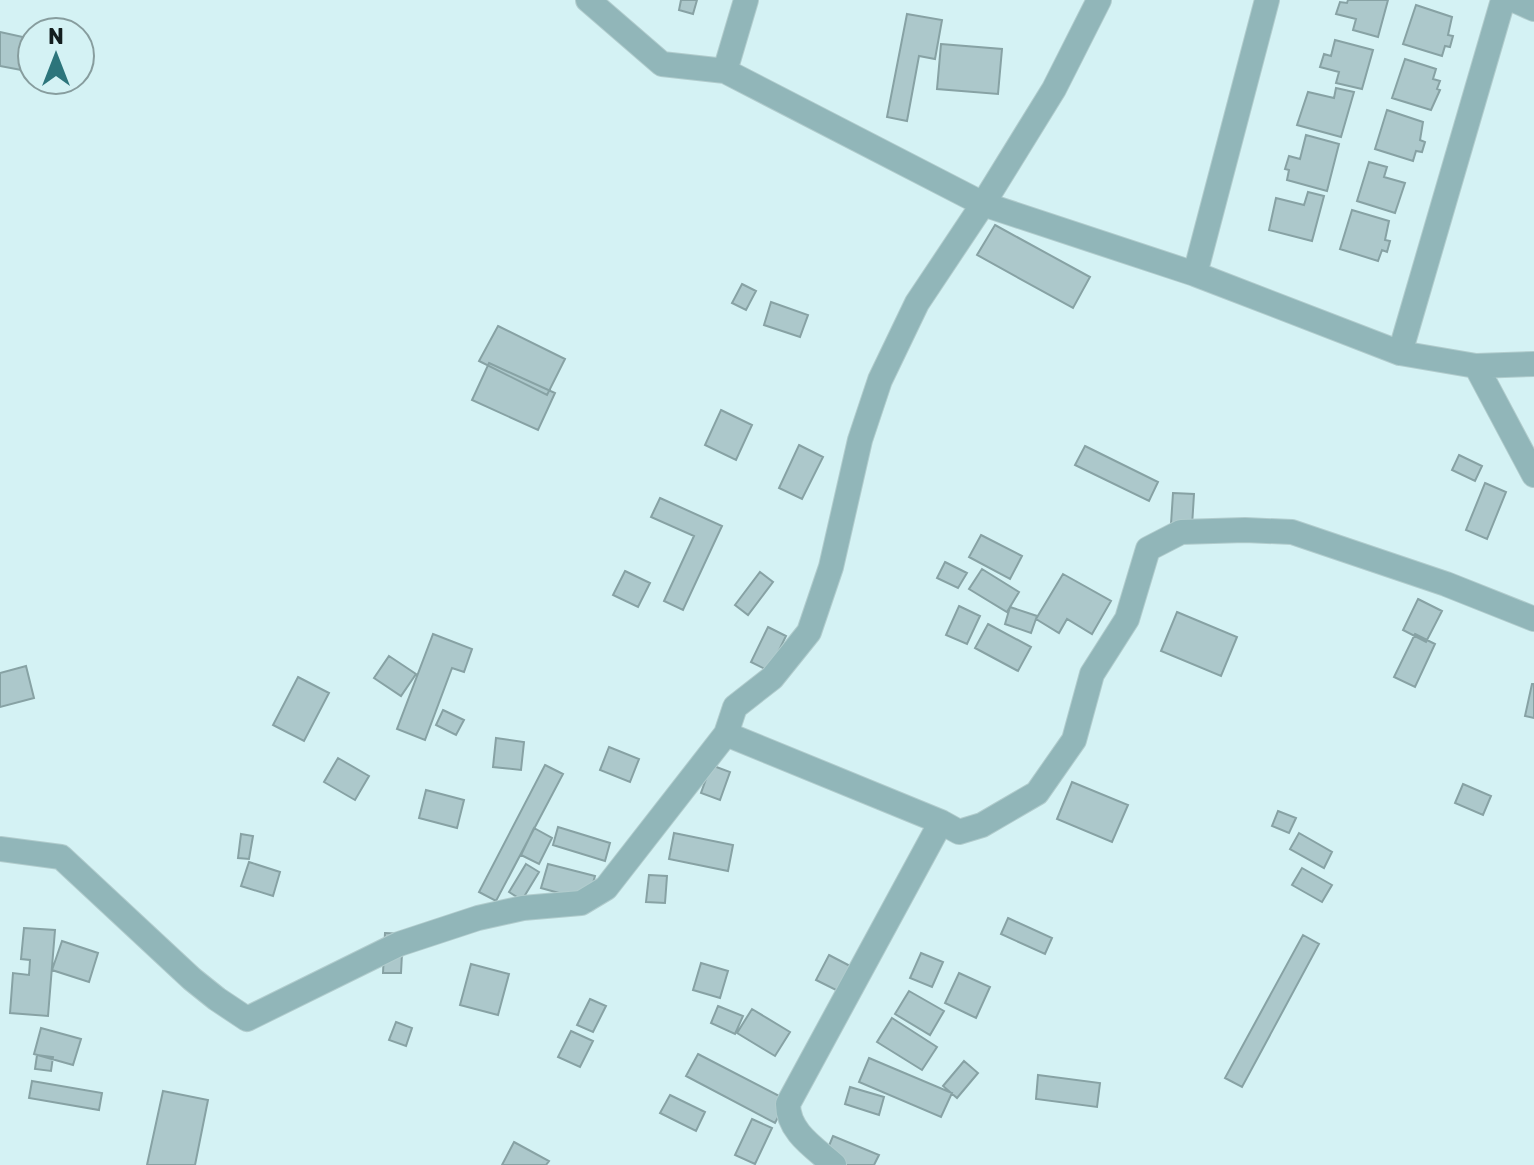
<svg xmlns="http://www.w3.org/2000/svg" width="1534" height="1165" viewBox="0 0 1534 1165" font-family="Rubik,sans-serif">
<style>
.building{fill:#acc8cb;stroke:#87a2a4;stroke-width:2}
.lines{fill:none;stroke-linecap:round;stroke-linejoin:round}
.minor-casing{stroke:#b1cccd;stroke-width:26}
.minor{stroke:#91b6b9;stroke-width:24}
</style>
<rect width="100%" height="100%" fill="#d4f2f4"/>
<!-- building -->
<path class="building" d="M681 0H697L693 14 679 10Z
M1348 0H1388L1378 37 1353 30 1356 19 1336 14 1340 2 1347 3Z
M1416 5 1452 17 1448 35 1453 36 1450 47 1445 46 1442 56 1403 44Z
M907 14 942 20 935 59 919 56 907 121 887 117Z
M0 32 32 39V72L0 66Z
M1335 40 1373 50 1362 89 1336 83 1339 72 1320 67 1324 54 1331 56Z
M941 44 1002 49 998 94 937 89Z
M1405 59 1436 69 1433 79 1440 81 1437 89 1440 90 1431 110 1392 98Z
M1336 88 1354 92 1341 137 1297 125 1308 92 1334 98Z
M1387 110 1423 122 1420 140 1425 142 1422 152 1416 151 1413 161 1375 149Z
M1306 135 1339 144 1327 191 1287 180 1289 170 1285 169 1289 156 1300 159Z
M1369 162 1387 167 1384 177 1405 183 1395 213 1357 201Z
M1308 192 1324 196 1312 241 1269 230 1276 198 1304 205Z
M1352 210 1389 221 1385 240 1390 241 1387 252 1382 250 1378 261 1340 249Z
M995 225 1090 277 1073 308 977 255Z
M742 284 756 291 746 310 732 303Z
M771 302 808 315 800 337 764 325Z
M498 326 565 359 547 395 479 361Z
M489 363 555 393 538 430 472 400Z
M721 410 752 425 736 460 705 445Z
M799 445 823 457 802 499 779 488Z
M1085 446 1158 482 1149 501 1075 465Z
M1459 455 1482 466 1475 481 1452 470Z
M1485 483 1506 492 1487 539 1466 530Z
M1173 493 1194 494 1192 526 1171 524Z
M660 498 722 526 683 610 664 601 694 536 651 517Z
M981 535 1022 556 1010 579 969 557Z
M945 562 967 573 958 588 937 578Z
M982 569 1019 592 1007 612 969 589Z
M625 571 650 583 638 607 613 595Z
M760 572 773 582 748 615 735 605Z
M1063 574 1111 601 1092 634 1067 619 1059 633 1036 619Z
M1418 599 1442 611 1426 642 1403 630Z
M959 606 980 616 967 644 946 635Z
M1010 607 1037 616 1031 633 1005 624Z
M1177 612 1237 637 1221 676 1161 651Z
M988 624 1031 647 1018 671 975 648Z
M768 627 786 636 769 671 751 662Z
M433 634 472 649 464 672 452 668 425 740 397 729Z
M1415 634 1435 644 1415 687 1394 677Z
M389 656 416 674 401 696 374 678Z
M26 666 34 698 0 707V673Z
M298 677 329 693 304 741 273 725Z
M1532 684H1534V718L1525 716Z
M443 710 464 720 456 735 436 725Z
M496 738 524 742 521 770 493 767Z
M609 747 639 759 630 782 600 770Z
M338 758 369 776 355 800 324 782Z
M545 765 563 774 496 901 479 892Z
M711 765 730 772 720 800 701 793Z
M1072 782 1128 805 1112 842 1057 819Z
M1463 784 1491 796 1483 815 1455 803Z
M426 790 464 800 457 828 419 818Z
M1278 811 1296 818 1289 833 1272 826Z
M558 827 610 843 605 861 553 845Z
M534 828 552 838 539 864 521 855Z
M674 833 733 845 728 871 669 859Z
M1299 833 1332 852 1324 868 1290 849Z
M241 834 253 836 249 859 238 858Z
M249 862 280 872 273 896 241 886Z
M526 864 539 872 522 900 509 892Z
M548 864 595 876 588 901 541 888Z
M1302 868 1332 885 1322 902 1292 885Z
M649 875 667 876 665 903 646 902Z
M1008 918 1052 938 1045 954 1001 934Z
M24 928 55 930 48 1016 10 1013 13 973 29 975 30 960 21 959Z
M385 933 403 934 401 973H383Z
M1303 935 1319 944 1242 1087 1225 1078Z
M62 941 98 953 89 982 52 970Z
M921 953 943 962 932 987 910 978Z
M829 955 854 968 842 993 816 980Z
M701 963 728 971 720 998 693 990Z
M471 964 509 974 498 1015 460 1005Z
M959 973 990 987 976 1018 945 1003Z
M909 991 944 1011 930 1035 895 1014Z
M590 999 606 1006 593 1032 577 1025Z
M718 1006 743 1016 735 1034 711 1023Z
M752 1009 790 1032 775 1056 737 1033Z
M892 1018 937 1047 922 1070 877 1042Z
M396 1022 412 1028 406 1046 389 1040Z
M41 1028 81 1039 73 1065 34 1054Z
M571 1031 593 1041 580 1067 558 1057Z
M698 1054 787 1100 775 1123 686 1076Z
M37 1055 53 1057 51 1071 35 1069Z
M869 1058 952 1093 941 1117 859 1082Z
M964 1061 978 1073 957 1098 943 1086Z
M1038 1075 1100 1083 1097 1107 1036 1099Z
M32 1081 102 1093 99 1110 29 1098Z
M850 1087 884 1097 879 1115 845 1104Z
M163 1091 208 1100 195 1165H147Z
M670 1095 705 1112 696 1131 660 1113Z
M752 1119 772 1128 755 1164 735 1155Z
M833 1136 879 1155 874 1165H821Z
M514 1142 549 1161 546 1165H502Z"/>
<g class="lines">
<!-- minor casing -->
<g class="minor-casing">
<path id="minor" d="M588 0 662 64 725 71 983 204 1195 274 1400 353 1476 366 1534 364
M1514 0 1534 9
M725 71 746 0
M1195 274 1267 0
M1400 353 1503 0
M1476 366 1534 475
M726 734 941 822
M0 849 61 857 192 979 217 999 247 1019 399 944 478 918 523 908 581 903 606 888 726 734 735 707 772 678 809 632 831 567 860 440 880 380 917 303 983 204 1054 89 1099 0
M834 1165C815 1148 788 1132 788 1104L941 822 959 832 982 825 1037 793 1074 740 1092 674 1127 619 1148 549 1181 532 1245 530 1292 532 1446 584 1534 619"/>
</g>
<!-- minor -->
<use href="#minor" class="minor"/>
</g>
<!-- north arrow -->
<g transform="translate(56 56)"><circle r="38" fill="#d4f2f4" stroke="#879d9e" stroke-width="2"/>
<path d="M0-6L14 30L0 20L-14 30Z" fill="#2c757b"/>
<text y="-12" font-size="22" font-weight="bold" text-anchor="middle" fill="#131e1e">N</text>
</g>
</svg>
